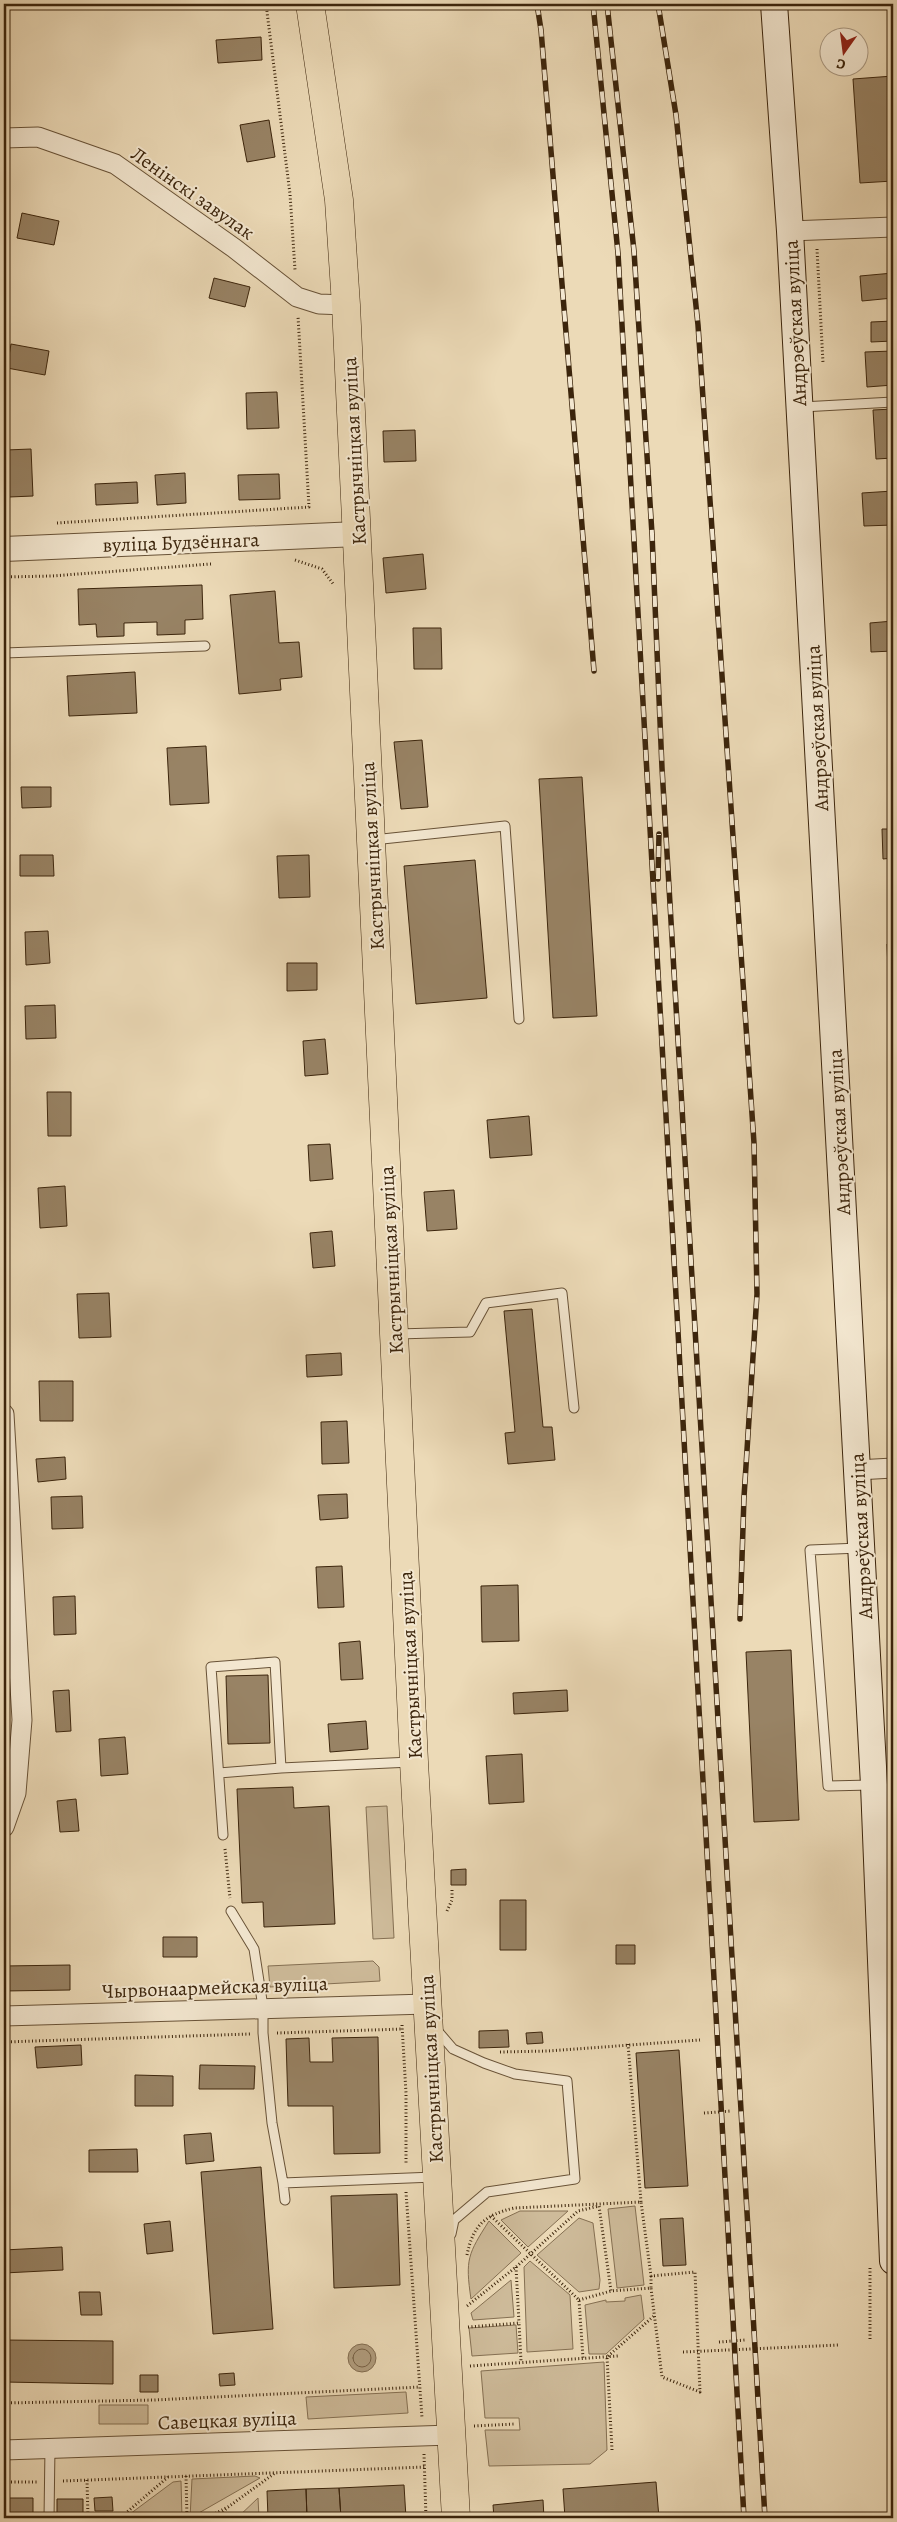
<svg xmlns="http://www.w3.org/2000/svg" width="897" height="2522" viewBox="0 0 897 2522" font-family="Alegreya,serif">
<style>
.green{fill:#cebb9a;stroke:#857053}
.water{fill:#b09c7d;stroke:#826c50}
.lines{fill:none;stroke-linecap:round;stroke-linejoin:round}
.shore{stroke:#766044;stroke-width:1}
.building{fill:#988365;stroke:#3c250c}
.service-casing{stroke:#685237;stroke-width:11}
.minor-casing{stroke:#685237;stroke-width:21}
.tertiary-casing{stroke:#685237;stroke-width:26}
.secondary-casing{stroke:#3c250c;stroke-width:28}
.primary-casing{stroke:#3c250c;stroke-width:29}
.path{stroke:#3c250c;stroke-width:3;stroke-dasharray:1 2.5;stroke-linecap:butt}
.service{stroke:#f3e7d0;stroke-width:9}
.minor{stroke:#f3e7d0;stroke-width:19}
.tertiary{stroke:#f3e7d0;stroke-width:24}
.secondary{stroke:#f3e7d0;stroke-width:26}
.primary{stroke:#ecdab7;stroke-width:28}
.rail-casing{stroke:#3c250c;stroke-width:5.5}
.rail{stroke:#f3e7d0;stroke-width:4;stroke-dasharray:11;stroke-linecap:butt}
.path-bridge{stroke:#3c250c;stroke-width:3;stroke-dasharray:1 2.5;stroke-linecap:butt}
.labels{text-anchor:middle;stroke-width:4;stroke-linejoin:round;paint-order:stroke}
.street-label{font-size:20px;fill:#3c250c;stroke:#f3e7d0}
</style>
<rect width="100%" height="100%" fill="#ecdab7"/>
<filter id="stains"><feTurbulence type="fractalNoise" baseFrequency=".004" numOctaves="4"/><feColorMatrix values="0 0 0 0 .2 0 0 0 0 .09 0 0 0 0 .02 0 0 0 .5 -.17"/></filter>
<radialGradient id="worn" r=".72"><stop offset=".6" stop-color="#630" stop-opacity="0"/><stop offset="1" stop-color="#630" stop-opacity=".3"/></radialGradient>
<!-- green -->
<path class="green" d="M387 1806 394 1938 373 1939 366 1807Z
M373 1961 379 1967 380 1981 270 1987 268 1966Z
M635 2206 644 2285 617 2288 608 2209Z
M520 2211H568L528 2247 501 2220Z
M579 2218 593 2223 600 2280 599 2289 579 2292 537 2255Z
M489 2221 521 2253 471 2299C465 2259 468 2254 489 2221Z
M530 2261 570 2295 573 2349 527 2352 524 2267Z
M511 2280 514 2317 473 2320 471 2313Z
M641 2295 644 2319 606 2354H589L585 2305 606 2300V2302L625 2301V2298Z
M516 2325 518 2353 472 2356 469 2328Z
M604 2362 607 2450 590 2464 489 2466 485 2430H520L519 2418H485L481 2371Z
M406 2392 408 2413 308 2419 306 2397Z
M99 2405H148V2424H99Z
M255 2476 260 2478 190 2518 192 2479Z
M181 2481 182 2518H129L130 2514 173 2482Z
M258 2498 259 2518H237Z"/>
<!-- water -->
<path class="water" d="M348 2358a14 14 0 1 1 28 0a14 14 0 1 1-28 0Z"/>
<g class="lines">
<!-- shore -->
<path class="shore" d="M353 2358a9 9 0 1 1 18 0a9 9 0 1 1-18 0Z"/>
</g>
<!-- building -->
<path class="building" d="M261 37 262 60 218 63 216 40Z
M893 76V181L860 183 853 79Z
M269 120 275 157 247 162 240 125Z
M22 213 59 221 54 245 17 238Z
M893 273V298L862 301 860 276Z
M214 278 250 287 245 307 209 298Z
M893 321V341L871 342V322Z
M11 344 49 351 45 375 7 368Z
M893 351V385L867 387 865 352Z
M277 392 279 428 247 429 246 393Z
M893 409V458L876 459 873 410Z
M415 430 416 461 384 462 383 431Z
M31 449 33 496 9 497 6 450Z
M185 473 186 503 157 505 155 475Z
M279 474 280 499 239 500 238 475Z
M137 482 138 503 96 505 95 484Z
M893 491V525L864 526 862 493Z
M423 554 426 589 386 593 383 558Z
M202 585 203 619 185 620V634L157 635V622L124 623V636L97 637 96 624 79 625 78 589Z
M275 591 279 643 299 642 302 677 280 679 281 690 239 694 230 595Z
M893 621V651L871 652 870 623Z
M413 628H441L442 669H414Z
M135 672 137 713 69 716 67 676Z
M422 740 428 807 401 809 394 742Z
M206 746 209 803 170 805 167 748Z
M582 777 597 1016 553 1018 539 779Z
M21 787H51V807L22 808Z
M882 829H893V858L883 859Z
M20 855H53L54 876H20Z
M309 855 310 897 279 898 277 856Z
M475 860 487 998 416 1004 404 866Z
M48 931 50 963 26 965 25 932Z
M893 943V971H888L887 944Z
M287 963H317V990L287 991Z
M55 1005 56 1038 26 1039 25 1006Z
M325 1039 328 1074 305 1076 303 1041Z
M47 1092H71V1136H48Z
M529 1116 532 1155 490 1158 487 1120Z
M330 1144 333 1179 310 1181 308 1145Z
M65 1186 67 1226 40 1228 38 1188Z
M454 1190 457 1229 427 1231 424 1192Z
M332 1231 335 1266 313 1268 310 1233Z
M109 1293 111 1337 79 1338 77 1294Z
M532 1309 543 1427H552L555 1460 508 1464 505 1433 515 1432 504 1311Z
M341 1353 342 1375 307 1377 306 1355Z
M39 1381H73V1421H40Z
M347 1421 349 1463 322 1464 321 1422Z
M65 1457 66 1479 38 1482 36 1459Z
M347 1494 348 1518 320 1520 318 1495Z
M82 1496 83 1528 52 1529 51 1497Z
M342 1566 344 1607 318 1608 316 1567Z
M518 1585 519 1641 482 1642 481 1586Z
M75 1596 76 1634 54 1635 53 1597Z
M360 1641 363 1679 341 1680 339 1643Z
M791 1650 799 1820 754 1822 746 1652Z
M268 1675 270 1743 228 1744 226 1676Z
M69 1690 71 1731 56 1732 53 1691Z
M567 1690 568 1711 514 1714 513 1693Z
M366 1721 368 1749 330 1752 328 1724Z
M125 1737 128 1774 101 1776 99 1739Z
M522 1754 524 1802 489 1804 486 1756Z
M293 1787 294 1808 329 1806 335 1924 264 1927 263 1902 242 1903 237 1789Z
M76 1799 79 1831 60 1832 57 1801Z
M466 1869V1885H451V1870Z
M500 1900H526V1950H500Z
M163 1937H197V1957H163Z
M616 1945H635V1964H616Z
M70 1965V1990L4 1991V1966Z
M508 2030 509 2047 479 2048V2031Z
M542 2032 543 2043 527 2044 526 2033Z
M378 2037 380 2153 334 2154 333 2106H288L286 2039 309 2038 310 2062H333L332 2038Z
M81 2045 82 2065 37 2068 35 2047Z
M679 2050 688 2186 645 2188 636 2053Z
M200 2065 255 2066 254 2089H199Z
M135 2075 173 2076V2106H135Z
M211 2133 214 2161 186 2164 184 2135Z
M137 2149 138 2172H89V2150Z
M261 2167 273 2329 213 2334 201 2172Z
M397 2194 400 2285 334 2288 331 2196Z
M683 2218 686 2265 663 2266 660 2219Z
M170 2221 173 2251 147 2254 144 2224Z
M62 2247 63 2270 4 2273V2250Z
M79 2292H100L102 2315H81Z
M4 2340 113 2341V2384L4 2382Z
M234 2373 235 2385 220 2386 219 2374Z
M140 2375H158V2392H140Z
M656 2482 659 2518H565L563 2489Z
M404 2485 406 2518H341L339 2488Z
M339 2488 341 2518H307L306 2489Z
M306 2489 307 2518H268L267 2491Z
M112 2497 113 2511H95L94 2498Z
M4 2498H33V2518H4Z
M57 2499H83V2518H57Z
M543 2500 544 2518H494L493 2505Z"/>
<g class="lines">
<!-- service casing -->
<g class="service-casing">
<path id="service" d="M802 407 893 402
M4 653 205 646
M373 840 505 826 519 1019
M397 1334 470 1332 486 1303 562 1293 574 1408
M860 1548 810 1550 828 1786 871 1785
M219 1773 281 1768
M223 1835 211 1667 275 1662 281 1768 411 1762
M231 1911 254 1949 263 2007V2033L272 2123 283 2183 434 2177
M435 2028 453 2049 484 2063 515 2074 567 2081 575 2179 487 2192 454 2220 451 2234
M283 2183 285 2200
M49 2518 50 2448"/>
</g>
<!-- minor casing -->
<g class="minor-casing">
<path id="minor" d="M4 138 38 137 115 164 234 248 297 297 319 304 346 305
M790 231 893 227
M4 1414 22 1720 16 1793 4 1827
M857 1470 893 1468
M4 2016 427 2004
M4 2450 451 2435"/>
</g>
<!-- tertiary casing -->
<g class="tertiary-casing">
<path id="tertiary" d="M4 549 358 534"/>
</g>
<!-- secondary casing -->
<g class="secondary-casing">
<path id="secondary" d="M774 4 790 231 874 1785 893 2261"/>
</g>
<!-- primary casing -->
<g class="primary-casing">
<path id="primary" d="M310 4 339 200 346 305 414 1762 456 2518"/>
</g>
<!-- path -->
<path class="path" d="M266 4 290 194 295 270
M817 249 823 363
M57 523 309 507 298 316
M295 560 322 569 334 585
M4 577 52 576 211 564
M225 1849 230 1898
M447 1911 452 1900V1890
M402 2025 406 2093V2163
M277 2033 403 2029
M4 2042 250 2034
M628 2044 641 2202
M500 2052 548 2051 700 2040
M704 2113 731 2111
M406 2192 422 2418
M491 2216 579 2300 583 2358
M467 2255C473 2225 485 2215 514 2208L641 2202 651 2276 695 2272 700 2392 662 2377 651 2288 611 2291 599 2206 578 2211 516 2267 467 2306
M516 2267 519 2323
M870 2268V2340
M651 2276V2288
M579 2300 611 2291
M468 2327 519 2323 521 2361
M719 2342 745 2340
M470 2366 618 2356
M4 2403 154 2400 420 2387
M474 2426 515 2424
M612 2450 607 2357 655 2315
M424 2454 426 2518
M186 2476 187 2518
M87 2480 88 2518
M63 2481 425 2467
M4 2482H37
M125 2518 127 2512 168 2477
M206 2518 228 2507 275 2473
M219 2518 226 2509"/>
<!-- service -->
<use href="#service" class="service"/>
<!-- minor -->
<use href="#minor" class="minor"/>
<!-- tertiary -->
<use href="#tertiary" class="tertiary"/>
<!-- secondary -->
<use href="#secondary" class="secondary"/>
<!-- primary -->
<use href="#primary" class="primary"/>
<!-- rail casing -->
<g class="rail-casing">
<path id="rail" d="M537 4 541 30 594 671
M593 4 618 253 744 2518
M607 4 634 251 652 534 662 768 765 2518
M658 4 676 115 698 325 754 1143 757 1294 744 1497 740 1619
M658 879 659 834"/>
</g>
<!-- rail -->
<use href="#rail" class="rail"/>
<!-- path-bridge -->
<path class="path-bridge" d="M683 2352 839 2345"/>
</g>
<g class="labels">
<!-- street labels -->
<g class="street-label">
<text transform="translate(193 193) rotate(35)" y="7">Ленінскі завулак</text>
<text transform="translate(795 323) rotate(-93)" y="7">Андрэеўская вуліца</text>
<text transform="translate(354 451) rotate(-93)" y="7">Кастрычніцкая вуліца</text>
<text transform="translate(181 542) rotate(-2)" y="7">вуліца Будзённага</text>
<text transform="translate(817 728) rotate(-93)" y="7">Андрэеўская вуліца</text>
<text transform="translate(372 856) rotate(-93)" y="7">Кастрычніцкая вуліца</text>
<text transform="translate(839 1132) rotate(-93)" y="7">Андрэеўская вуліца</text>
<text transform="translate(391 1260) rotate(-93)" y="7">Кастрычніцкая вуліца</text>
<text transform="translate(861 1536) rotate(-93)" y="7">Андрэеўская вуліца</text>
<text transform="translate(410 1665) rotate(-93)" y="7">Кастрычніцкая вуліца</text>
<text transform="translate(215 1987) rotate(-2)" y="7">Чырвонаармейская вуліца</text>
<text transform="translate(431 2069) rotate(-93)" y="7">Кастрычніцкая вуліца</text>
<text transform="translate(227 2420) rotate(-2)" y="7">Савецкая вуліца</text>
</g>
</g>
<!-- margin -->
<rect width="897" height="2522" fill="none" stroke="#ecdab7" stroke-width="20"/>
<rect x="5" y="5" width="887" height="2512" fill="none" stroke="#3c250c" stroke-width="2.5"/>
<rect x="10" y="10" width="877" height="2502" fill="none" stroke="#3c250c"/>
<!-- north arrow -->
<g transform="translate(844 52) rotate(194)"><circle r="24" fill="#f3e7d0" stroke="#aa9982"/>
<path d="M0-4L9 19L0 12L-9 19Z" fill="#8f2418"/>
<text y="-8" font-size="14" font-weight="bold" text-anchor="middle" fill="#3c250c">С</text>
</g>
<rect width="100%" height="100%" filter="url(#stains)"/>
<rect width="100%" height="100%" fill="url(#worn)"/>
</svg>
